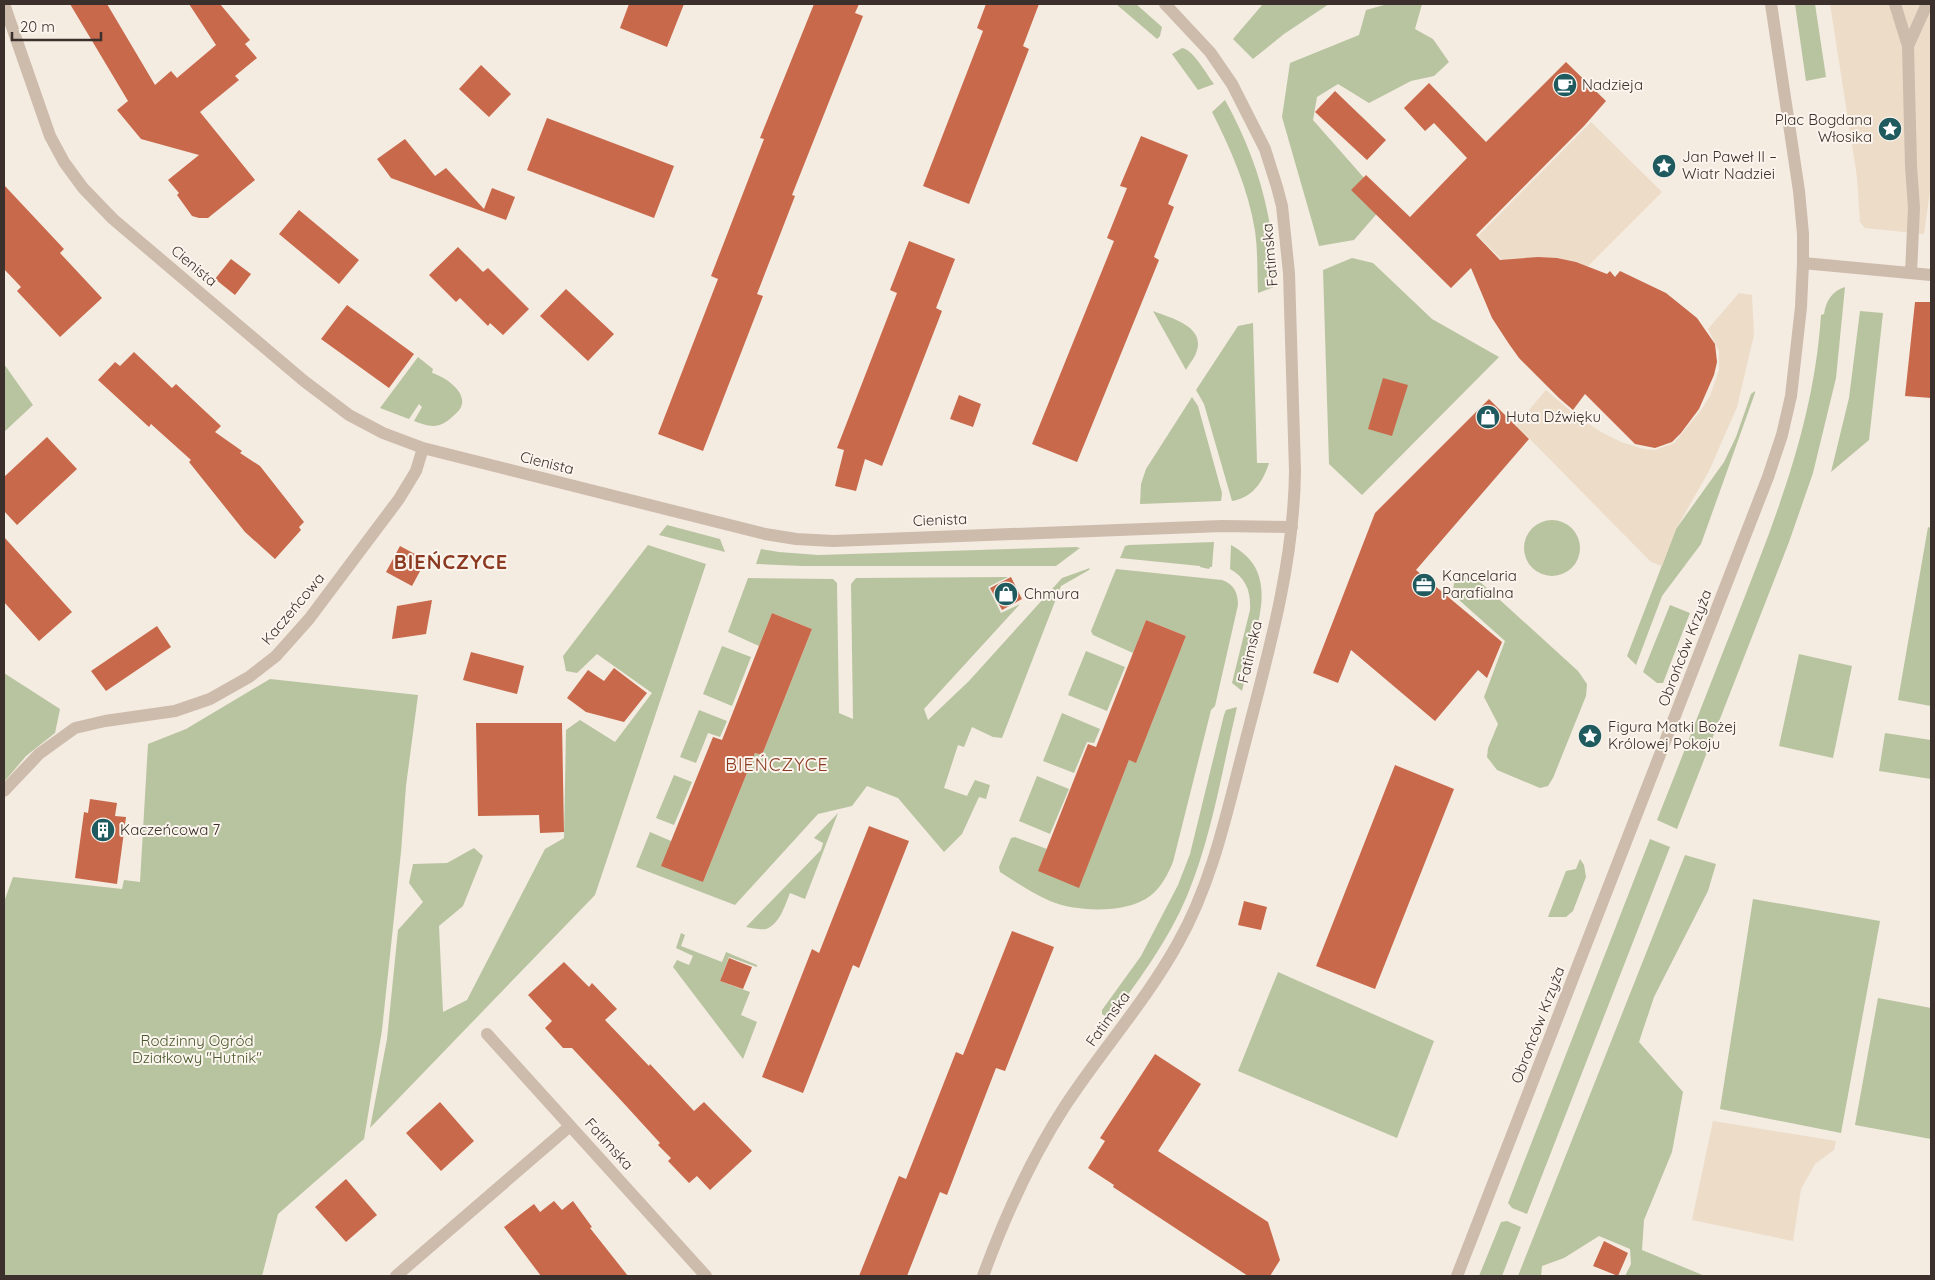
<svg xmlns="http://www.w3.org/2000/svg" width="1935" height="1280" viewBox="0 0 1935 1280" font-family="Quicksand,sans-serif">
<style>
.green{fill:#b8c4a0}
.plaza{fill:#ecdcc8}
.building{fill:#c8694b}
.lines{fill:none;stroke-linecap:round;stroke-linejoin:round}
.minor{stroke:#cdbbac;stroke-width:12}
.tertiary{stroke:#cdbbac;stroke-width:12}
.labels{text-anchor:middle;stroke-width:4;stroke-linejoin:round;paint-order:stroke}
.poi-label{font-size:15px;fill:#3b302b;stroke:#fbf5ee;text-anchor:start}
.street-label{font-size:15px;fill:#3b302b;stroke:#fbf5ee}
.park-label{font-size:15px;fill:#4a5a2e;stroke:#fbf5ee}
.quarter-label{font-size:18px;letter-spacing:1px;fill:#8c3b22;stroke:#fbf5ee}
.district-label{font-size:20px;font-weight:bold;letter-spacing:1px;fill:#8c3b22;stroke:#fbf5ee}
</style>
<rect width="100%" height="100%" fill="#f4ebe1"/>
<!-- green -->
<path class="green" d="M1116 4H1136L1162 27 1160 36 1157 39Z
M1263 4H1329L1284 34 1253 59 1233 39Z
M1388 4H1422L1415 29 1433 39 1449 62 1434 76 1411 81 1369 103 1338 84 1317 97 1313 120 1365 179 1380 210 1354 240 1319 246 1282 117 1290 63 1359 35 1366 10Z
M1795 4H1815L1826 77 1806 81Z
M1182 48C1193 49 1207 75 1214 84L1198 90 1172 54Z
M1225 100C1245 136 1260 174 1268 215 1273 239 1273 263 1274 287L1258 293C1257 273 1258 252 1255 231 1248 188 1231 150 1212 112Z
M1352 258 1373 263 1432 319 1499 357 1362 495 1329 464 1323 270Z
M1845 287 1836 378 1813 473 1789 542 1677 829 1657 820C1685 750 1712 679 1740 609 1778 512 1814 421 1821 315L1824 314C1826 301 1832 291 1845 287Z
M1153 311C1170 318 1207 326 1196 353 1194 359 1189 364 1186 370Z
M1860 311 1883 313 1869 440 1831 472 1849 398Z
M1253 323 1257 463H1269C1263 482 1252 498 1232 501L1204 404 1196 390 1238 326Z
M418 357 433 369 432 373C444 376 470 393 460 409 458 412 454 415 451 418 446 422 441 426 433 426 427 426 420 423 414 421L422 407 419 404 409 419 380 408Z
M4 364 33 405 4 432Z
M1755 391V393L1701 544 1662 596 1636 665 1627 656 1676 529 1724 462 1736 437 1751 394Z
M1192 397 1198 406 1222 493 1221 501 1140 504 1141 484 1146 469Z
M1524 548a28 28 0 1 1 56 0a28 28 0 1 1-56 0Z
M667 525 720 539 725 552 659 535Z
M1928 527 1931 528V706L1898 700Z
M1214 542 1212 567H1210L1209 569 1200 567V566L1120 558 1125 546 1129 545Z
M648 545 706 564 595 895 370 1128 387 1039 398 930 423 902 409 883 413 864 447 863 474 848 483 856 463 906 439 926 443 1012 467 1000 545 849 564 838 566 730 580 720 615 742 652 693 597 654 577 673 566 671 563 656Z
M1231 545C1272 567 1263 604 1254 641 1250 658 1246 674 1242 691L1232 683 1250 610C1251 591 1246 578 1230 569Z
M1076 547 1080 548 1056 566H802L756 564 761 549 779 552 818 555Z
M1090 568 1089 570 1061 586 1002 738 993 737 972 727 964 747 958 745 944 788 967 796 975 780 990 785 986 799 979 797 962 834 944 852 898 798 867 786 852 806 818 814 735 905 636 867 650 832 671 841 703 882 755 753 762 755 812 629 772 613 759 646 728 632 748 578 833 579 837 583 839 713 853 719 851 584 856 578 1008 577 988 587 1001 613 1020 604 924 709 928 720 969 681 1062 578Z
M1116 569 1222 580C1234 584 1238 593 1238 605L1215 706 1211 710 1173 862C1168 874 1161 888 1150 896 1127 914 1075 912 1050 901 1032 893 1016 882 1000 872L999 867 1011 838 1015 837 1047 849 1039 871 1079 887 1129 760 1136 762 1186 636 1146 620 1133 653 1093 635 1091 631Z
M1467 575 1478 580 1578 671 1587 684 1586 696 1553 778 1548 786 1540 788 1497 770 1487 757 1488 748 1498 724 1484 697 1505 641 1458 599 1453 591 1454 583Z
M1670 605 1690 613 1663 683H1657L1643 672Z
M722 646 751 657 732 706 703 694Z
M1086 651 1125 667 1107 711 1068 695Z
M1799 654 1852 666 1833 758 1779 746Z
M4 673 60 709 55 733 26 756 4 782Z
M270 679 418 695 406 786 401 852 382 1030 364 1139 278 1214 262 1276H4V902L13 877 122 889 124 880 140 882 148 744 186 729Z
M1237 707C1222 770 1212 836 1187 896 1168 941 1139 980 1110 1019L1102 1014V1010L1141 956 1178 885 1190 854 1224 715 1226 710Z
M699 710 727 721 720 737 708 733 696 763 680 757Z
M1062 713 1100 729 1094 743 1087 742 1074 773 1043 761Z
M1885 733 1931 740V779L1879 771Z
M674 775 692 782 674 825 656 818Z
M1037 776 1069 789 1050 834 1019 821Z
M838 813 805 899 790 893C785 905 780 924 766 929 761 930 751 928 746 927L821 850 823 843 814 838Z
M1650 839 1670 847 1527 1214 1512 1208 1508 1203Z
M1685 855 1716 864 1708 891 1654 997 1639 1042 1683 1092 1672 1152 1644 1220 1642 1250 1705 1276H1625L1631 1264 1630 1249 1599 1236 1564 1258 1542 1266 1541 1276H1518Z
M1580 859 1584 865 1586 877 1573 911 1566 917H1548L1566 871 1576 869Z
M1753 899 1880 921 1841 1133 1720 1109Z
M681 933 685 935 681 946 722 962 726 952 757 965V967L729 957 720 981 750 992 741 1015 757 1022 743 1059 673 967 677 960 689 965 693 956 676 948Z
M1278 972 1434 1041 1397 1138 1238 1071Z
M1878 998 1931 1008V1139L1855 1125Z
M1507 1221 1521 1227 1502 1276H1479L1501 1222Z"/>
<!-- plaza -->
<path class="plaza" d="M1830 4H1931V183L1924 234 1865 228 1860 222 1857 177Z
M1591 122 1662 192 1588 266 1556 261H1503L1478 236Z
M1739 293 1752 295 1754 335 1737 407 1709 471 1676 529 1662 566 1651 562 1516 425 1546 390 1574 414 1601 432 1621 442 1644 449 1655 450 1674 443 1701 410 1710 396 1719 370V351L1708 329Z
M1713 1121 1836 1141 1834 1150 1815 1164 1801 1189 1793 1241 1692 1220Z"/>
<!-- building -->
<path class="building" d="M70 4H107L155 85 171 71 177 78 216 45 189 4H220L250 40 245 44 257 58 235 76 239 80 200 112 255 180 208 218H199L192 216 177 195 179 193 168 180 199 155 141 139 117 110 128 101Z
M629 4H684L667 47 620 28Z
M814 4H859L855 13 863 16 792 195 795 196 757 294 763 296 703 451 658 434 718 279 711 276 764 139 760 138Z
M986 4H1039L1023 46 1029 49 969 204 923 186 983 31 977 28Z
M1566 62 1606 101 1584 126 1476 235 1500 260 1538 257 1557 258 1576 262 1607 274 1610 271 1615 277 1620 271 1666 293 1697 318 1715 344 1717 362 1714 375 1699 409 1681 433 1672 442 1655 448 1635 444 1585 394 1573 410 1559 398 1519 358 1509 344 1492 318 1471 268 1451 288 1351 190 1366 175 1410 217 1467 158 1434 123 1425 131 1404 108 1429 83 1486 142Z
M481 65 511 94 489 117 459 89Z
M1335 91 1386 140 1367 160 1315 112Z
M547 118 674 166 654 218 527 170Z
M1141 136 1188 155 1168 204 1174 207 1154 257 1159 260 1077 462 1032 444 1114 241 1107 238 1127 188 1120 186Z
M405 139 435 176 446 168 484 209 492 188 515 197 506 220 391 178 377 159Z
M4 185 64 249 60 253 102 298 60 337 17 291 21 287 4 269Z
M299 210 359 260 339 284 279 234Z
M909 241 955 259 936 308 942 311 882 466 865 459 856 491 835 486 844 450 837 448 897 293 890 290Z
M458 247 483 272 488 268 529 309 503 335 490 323 488 326 460 298 456 302 429 275Z
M231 259 251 274 235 295 215 279Z
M566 289 614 334 588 361 540 316Z
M1915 302H1931V398L1905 396Z
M347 305 414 354 389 388 321 339Z
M134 352 172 388 176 384 221 426 215 432 242 451 240 453 260 466 304 522 299 527 301 530 275 559 245 532 189 462 191 460 151 424 149 427 98 380 115 362 120 366Z
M1383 378 1408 385 1392 436 1368 429Z
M959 395 981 404 973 427 950 419Z
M1489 399 1529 439 1416 570 1502 642 1487 678 1478 670 1435 721 1351 650 1338 683 1313 673 1375 513Z
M47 437 77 469 17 525 4 511V477Z
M4 537 72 612 39 641 4 602Z
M400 546 426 560 412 586 386 572Z
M1011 577 1022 599 1002 610 990 588Z
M432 600 426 634 392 639 397 606Z
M772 613 812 629 762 755 755 753 703 882 661 866 713 737 722 740Z
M1146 620 1186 636 1136 763 1129 760 1079 888 1038 871 1088 744 1096 747Z
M157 626 171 647 106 691 91 671Z
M471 652 524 666 517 694 463 680Z
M614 668 647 693 624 722 586 712 567 698 588 670 604 681Z
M476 723H562L564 832 540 833 539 815 478 816Z
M1395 765 1454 789 1375 989 1316 966Z
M90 799 117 803 115 816 126 817 117 884 75 878 84 812 88 813Z
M869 826 909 841 859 968 853 965 803 1093 762 1077 812 949 819 953Z
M1244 901 1267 907 1261 930 1238 925Z
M1012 931 1054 947 1005 1071 996 1068 947 1195 940 1192 907 1276H859L899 1176 906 1179 956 1052 963 1055Z
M729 958 752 967 743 989 720 981Z
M564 962 589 987 592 983 617 1009 605 1020 649 1066 650 1064 694 1111 704 1102 752 1151 710 1190 697 1176 689 1183 668 1161 671 1158 658 1145 660 1143 617 1096 572 1048H563L545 1028 552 1021 528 995Z
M1155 1054 1201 1084 1158 1151 1268 1222 1280 1260 1270 1276H1248L1113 1187 1114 1185 1088 1168 1105 1141 1100 1138Z
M440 1102 474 1141 441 1171 406 1133Z
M346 1179 377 1215 346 1242 315 1207Z
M554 1201 562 1210 573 1201 592 1227 590 1228 628 1276H541L504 1227 534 1204 540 1212Z
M1604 1241 1628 1253 1618 1276 1593 1266Z"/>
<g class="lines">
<!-- minor -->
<path class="minor" d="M4 4 50 136 64 162 83 188 113 219 304 381 349 415 383 433 423 448 765 534 796 539 833 541 1222 526 1292 527
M1895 4 1908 46 1911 166 1914 208 1911 273
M1908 46 1927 4
M1803 263 1931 275
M4 791 39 754 75 728 105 721 175 711 210 699 249 677 276 656 309 619 399 499 416 471 423 448
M487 1034 706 1276
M396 1276 570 1126
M983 1276C1005 1216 1030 1160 1065 1106 1101 1051 1146 1001 1178 943 1213 881 1227 811 1245 743 1268 654 1294 564 1295 471L1289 273 1282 206 1277 187 1265 149 1232 84 1210 52 1165 4"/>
<!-- tertiary -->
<path class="tertiary" d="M1457 1276 1768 477 1782 435 1791 396 1801 307 1803 263V234L1799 191 1771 4"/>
</g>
<!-- icons -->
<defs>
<g id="cafe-disc" transform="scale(1.25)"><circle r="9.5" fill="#1f5a5e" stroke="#fbf5ee"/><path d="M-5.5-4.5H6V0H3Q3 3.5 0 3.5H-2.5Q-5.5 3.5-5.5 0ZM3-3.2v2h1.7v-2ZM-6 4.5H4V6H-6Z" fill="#fff"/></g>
<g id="sight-disc" transform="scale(1.25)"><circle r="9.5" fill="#1f5a5e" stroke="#fbf5ee"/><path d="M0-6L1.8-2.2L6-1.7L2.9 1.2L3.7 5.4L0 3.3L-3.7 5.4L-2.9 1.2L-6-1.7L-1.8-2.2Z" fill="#fff"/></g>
<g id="shop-disc" transform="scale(1.25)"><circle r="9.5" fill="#1f5a5e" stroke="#fbf5ee"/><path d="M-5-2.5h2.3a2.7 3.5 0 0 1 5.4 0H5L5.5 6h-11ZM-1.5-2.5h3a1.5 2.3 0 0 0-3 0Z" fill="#fff"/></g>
<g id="office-disc" transform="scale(1.25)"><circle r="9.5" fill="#1f5a5e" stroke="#fbf5ee"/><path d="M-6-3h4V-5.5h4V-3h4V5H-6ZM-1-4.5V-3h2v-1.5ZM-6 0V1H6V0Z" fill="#fff"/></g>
<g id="building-disc" transform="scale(1.25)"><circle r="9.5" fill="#1f5a5e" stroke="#fbf5ee"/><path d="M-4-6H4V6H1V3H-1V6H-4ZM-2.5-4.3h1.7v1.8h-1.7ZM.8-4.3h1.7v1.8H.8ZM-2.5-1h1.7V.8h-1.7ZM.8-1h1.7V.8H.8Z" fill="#fff"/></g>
</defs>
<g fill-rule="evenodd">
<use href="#cafe-disc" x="1565" y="85"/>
<use href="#sight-disc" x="1890" y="129"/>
<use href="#sight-disc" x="1664" y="166"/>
<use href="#shop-disc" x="1488" y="417"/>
<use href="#office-disc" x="1424" y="585"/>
<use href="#shop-disc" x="1006" y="594"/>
<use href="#sight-disc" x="1590" y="736"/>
<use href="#building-disc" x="103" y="830"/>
</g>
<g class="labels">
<!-- poi labels -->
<g class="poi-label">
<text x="1582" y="90">Nadzieja</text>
<text x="1872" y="125" text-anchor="end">Plac Bogdana<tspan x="1872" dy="17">Włosika</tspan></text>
<text x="1682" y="162">Jan Paweł II –<tspan x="1682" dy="17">Wiatr Nadziei</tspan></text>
<text x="1506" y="422">Huta Dźwięku</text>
<text x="1442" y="581">Kancelaria<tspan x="1442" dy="17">Parafialna</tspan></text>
<text x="1024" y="599">Chmura</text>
<text x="1608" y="732">Figura Matki Bożej<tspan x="1608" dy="17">Królowej Pokoju</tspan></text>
<text x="120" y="835">Kaczeńcowa 7</text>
</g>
<!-- street labels -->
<g class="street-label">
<text transform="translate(1270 255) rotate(-95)" y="5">Fatimska</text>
<text transform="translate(194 266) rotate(40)" y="5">Cienista</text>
<text transform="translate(547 463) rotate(14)" y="5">Cienista</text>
<text transform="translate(940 520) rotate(-2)" y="5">Cienista</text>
<text transform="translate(293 609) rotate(-50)" y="5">Kaczeńcowa</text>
<text transform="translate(1685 648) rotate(-69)" y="5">Obrońców Krzyża</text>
<text transform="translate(1250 652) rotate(-77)" y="5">Fatimska</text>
<text transform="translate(1108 1019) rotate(-54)" y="5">Fatimska</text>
<text transform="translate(1538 1025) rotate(-69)" y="5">Obrońców Krzyża</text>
<text transform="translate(609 1144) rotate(48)" y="5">Fatimska</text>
</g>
<!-- park labels -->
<g class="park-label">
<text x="197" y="1046">Rodzinny Ogród<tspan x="197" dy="17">Działkowy "Hutnik"</tspan></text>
</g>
<!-- quarter labels -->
<g class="quarter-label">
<text x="777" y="771">BIEŃCZYCE</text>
</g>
<!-- district labels -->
<g class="district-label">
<text x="451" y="569">BIEŃCZYCE</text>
</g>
</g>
<!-- border -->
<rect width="1935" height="1280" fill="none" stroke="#3b302b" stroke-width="10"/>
<!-- scale -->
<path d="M12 32v8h89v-8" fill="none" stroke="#3b302b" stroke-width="2.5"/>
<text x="20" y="32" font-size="15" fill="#3b302b" stroke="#fbf5ee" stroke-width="4" paint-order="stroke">20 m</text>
</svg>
